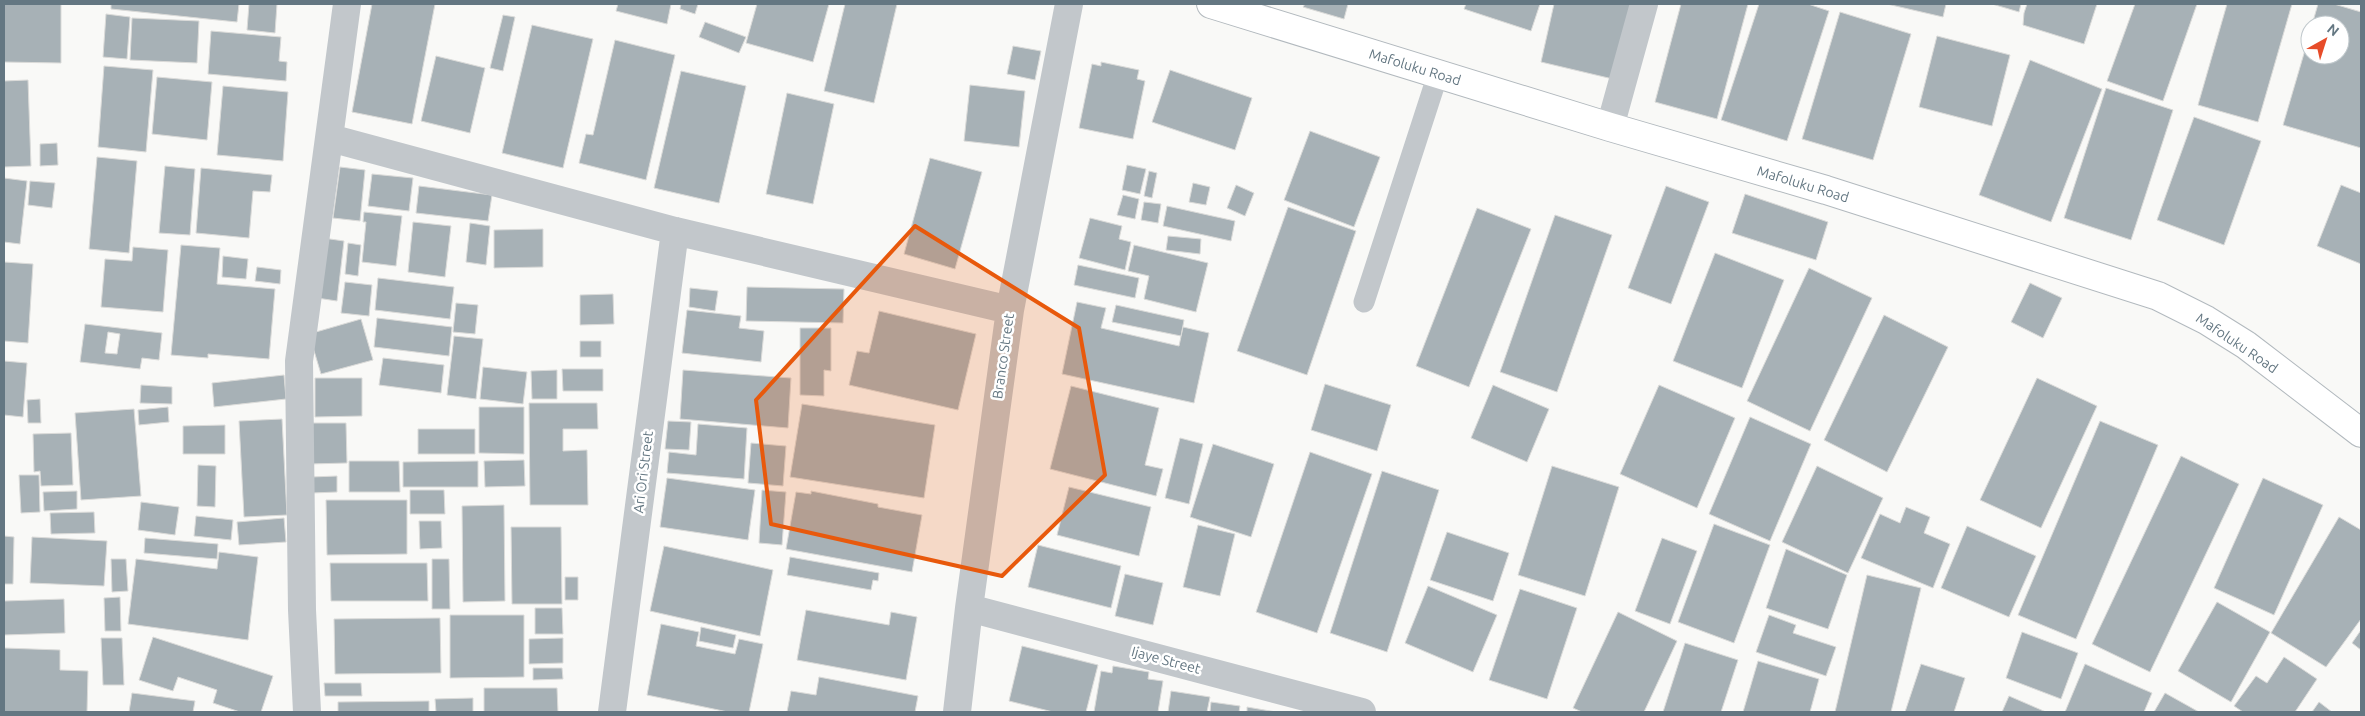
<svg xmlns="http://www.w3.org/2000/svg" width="2365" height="716" viewBox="0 0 2365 716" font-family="Ubuntu,sans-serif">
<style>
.building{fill:#a7b1b6;stroke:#dbdbd9;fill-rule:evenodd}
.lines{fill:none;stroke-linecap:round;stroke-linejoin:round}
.secondary-casing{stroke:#b2b9be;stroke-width:30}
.lane{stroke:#c2c7cb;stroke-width:21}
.street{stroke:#c2c7cb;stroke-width:28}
.secondary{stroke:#fff;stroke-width:28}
.marked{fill:#e8590c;fill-opacity:0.2;stroke:#e8590c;stroke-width:4;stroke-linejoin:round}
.labels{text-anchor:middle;stroke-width:5;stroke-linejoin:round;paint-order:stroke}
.street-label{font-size:14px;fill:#647782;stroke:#fff}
</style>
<rect width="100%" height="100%" fill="#f9f9f7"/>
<!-- building -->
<path class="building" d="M4 4H61V63L4 62Z
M111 4H239L237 22 111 9Z
M249 4H277L275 33 247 30Z
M372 4H435L412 124 352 112Z
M618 4H671L667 24 616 11Z
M681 4H698L695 14 680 9Z
M757 4H829L813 62 746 43Z
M845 4H897L874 103 824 91Z
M1305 4H1348L1344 19 1303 7Z
M1466 4H1540L1531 31 1464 9Z
M1554 4H1634L1617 80 1541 62Z
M1681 4H1748L1717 119 1655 102Z
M1759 4H1808L1829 11 1787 141 1721 120Z
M1887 4H1946L1943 17Z
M1992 4H2021L2019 12Z
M2027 4H2097L2084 44 2023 25 2024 13Z
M2135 4H2197L2163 101 2107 81Z
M2227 4H2292L2258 122 2198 105Z
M2318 4H2334L2361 12V148L2283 125 2310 33V55H2340V25H2312Z
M1840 12 1911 34 1873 160 1802 139Z
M106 14 130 17 127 59 103 57Z
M503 15 515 17 503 71 490 68Z
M132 18 199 21 197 63 130 60Z
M705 22 746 37 739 53 699 37Z
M532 25 593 39 563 168 502 153Z
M211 31 281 37 279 61 287 62 286 81 208 74Z
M1937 36 2010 55 1992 126 1919 107Z
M615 40 675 55 646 180 579 163 586 134 593 135Z
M1013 46 1041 51 1035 80 1007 74Z
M436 56 485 68 470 133 421 121Z
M2030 60 2102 89 2051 222 1979 195Z
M1101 62 1139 70 1137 79 1145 81 1133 139 1079 128 1092 64 1101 66Z
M104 66 153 70 146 152 98 147Z
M1170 70 1252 98 1235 150 1152 122Z
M681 71 746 86 719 203 654 188Z
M157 77 212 82 207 140 152 134Z
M28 80 31 166 4 167V81Z
M970 85 1025 91 1019 147 964 141Z
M223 86 288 92 283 161 217 155Z
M2106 88 2173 110 2131 240 2064 218Z
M787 93 834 104 813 204 766 194Z
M2194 117 2261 141 2224 245 2157 220Z
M1310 131 1380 157 1354 227 1284 200Z
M57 143 58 165 40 166V144Z
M97 157 137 161 129 253 89 249Z
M930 158 982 172 955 269 904 254Z
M1127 165 1146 169 1140 194 1122 190Z
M165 166 195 169 190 235 159 233Z
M340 167 365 170 360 221 333 218Z
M201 168 272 175 270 192 253 191 249 238 196 233Z
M1149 171 1157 173 1152 198 1144 196Z
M372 174 413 178 409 211 368 206Z
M4 178 27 181 20 244 4 242Z
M30 181 55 183 52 208 28 205Z
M1193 183 1210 187 1206 205 1189 202Z
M1236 185 1254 193 1245 216 1227 208Z
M2341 185 2361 193V264L2317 246Z
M419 186 492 195 488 221 416 213Z
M1666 186 1709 202 1671 304 1628 288Z
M1745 194 1828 222 1816 260 1732 233Z
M1123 195 1139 199 1135 219 1117 215Z
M1144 202 1161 204 1158 223 1141 220Z
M1167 206 1235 221 1231 241 1163 226Z
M1288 207 1356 231 1307 375 1237 351Z
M1477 208 1531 229 1469 387 1416 366Z
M364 212 402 216 396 266 362 262 366 222H363Z
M1555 215 1612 235 1557 392 1500 372Z
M1090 218 1122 226 1119 239 1131 242 1125 270 1079 258Z
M413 222 451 226 445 277 408 272Z
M470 223 490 226 486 265 466 262Z
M543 229V267L494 268V230Z
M1168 236 1201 239 1200 254 1166 250Z
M323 238 344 241 337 301 317 298Z
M348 243 361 245 358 276 345 274Z
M181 245 220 248 217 284 275 289 269 359 208 354V358L171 355Z
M1134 245 1208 263 1196 312 1144 299 1149 276 1128 271Z
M133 247 168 250 163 312 101 307 105 259 132 261Z
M1715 253 1784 280 1742 388 1673 361Z
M223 256 248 259 246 279 222 277Z
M4 262 33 264 28 343 4 341Z
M1078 265 1139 278 1135 298 1074 285Z
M257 267 281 270 280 284 255 281Z
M1809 268 1872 298 1810 431 1747 401Z
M378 278 454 287 450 319 375 310Z
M345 282 372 285 369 316 341 313Z
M2030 283 2062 298 2043 338 2011 322Z
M747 287 844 289 843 323 746 321Z
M690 288 718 291 715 311 689 307Z
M613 294 614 324 580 325V295Z
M1077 302 1106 308 1101 328 1179 346 1183 327 1209 333 1194 403 1062 374Z
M456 303 478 305 475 334 453 332Z
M1116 305 1184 320 1181 336 1112 322Z
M687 310 741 316 739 328 764 331 761 362 682 353Z
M879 311 976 334 958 410 849 385 857 351 869 353Z
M1884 315 1948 347 1887 472 1824 440Z
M377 318 452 327 449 356 374 347Z
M361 319 373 360 321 374 309 334Z
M85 324 162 333 159 360 142 358 140 369 80 362ZM108 332 120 334 117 354 105 353Z
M800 328H831V371L824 370V396L800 395Z
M454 336 483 339 476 399 447 395Z
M580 341H601V357H580Z
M383 358 444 365 441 393 379 385Z
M4 361 27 363 23 417 4 415Z
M483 367 527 372 523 404 480 399Z
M562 369H603V391H563Z
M557 370V399H532L531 371Z
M683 370 791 378 788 428 680 419Z
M284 375 286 399 214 407 212 383Z
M315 378H362V416L315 417Z
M2037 378 2097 406 2041 528 1980 500Z
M1325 384 1391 405 1377 451 1311 430Z
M141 385 172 387V404L140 403Z
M1493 385 1549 409 1527 462 1471 438Z
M1659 385 1735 418 1697 508 1620 474Z
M1071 386 1159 408 1145 465 1163 469 1156 496 1050 469Z
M40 399 41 423H28L27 400Z
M529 403H597L598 429H563V451L587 450 588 505H530Z
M802 404 935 425 924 498 790 477Z
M168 407 169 422 139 425 138 410Z
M479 407H524V454L479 453Z
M134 409 141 496 81 500 75 413Z
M1750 417 1811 444 1770 541 1709 514Z
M282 419 287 515 244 517 239 421Z
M668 421 691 422 689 450 665 449Z
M2100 421 2158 445 2076 639 2018 615Z
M309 423H346L347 463 309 464Z
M698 424 747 428 744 479 667 473 669 452 696 455Z
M225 425V454H183V426Z
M418 429H475V454H418Z
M71 433 73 485 41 486 40 471 34 472 33 434Z
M1180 438 1203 444 1189 504 1165 498Z
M751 443 786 446 783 486 748 483Z
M1213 444 1274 464 1251 537 1190 517Z
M1310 452 1372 474 1317 633 1256 612Z
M2181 456 2239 484 2150 672 2092 644Z
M524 460 525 486 485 487 484 461Z
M349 461H399L400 492H349Z
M478 461V487H403V462Z
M198 465 216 466 215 507 197 506Z
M1552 466 1619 487 1585 596 1518 575Z
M1817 466 1883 498 1848 573 1782 542Z
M1382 471 1439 490 1387 652 1330 633Z
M19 475H39L40 512 21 513Z
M337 476V492L312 493 311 477Z
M667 478 755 490 748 540 660 527Z
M2263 478 2323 505 2274 615 2214 588Z
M1069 487 1151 507 1139 556 1057 535Z
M410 490H444L445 514H410Z
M762 490 786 492 782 545 759 543Z
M77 491V509L44 511 43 492Z
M811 491 878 504V507L922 515 912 572 786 549 796 492 811 494Z
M326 500H407V554L327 555Z
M141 502 179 507 175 535 138 530Z
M504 505 505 601 463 602 462 506Z
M1906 507 1930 517 1924 533 1950 544 1933 588 1861 558 1880 514 1900 523Z
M94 512 95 533 51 534 50 513Z
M196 516 233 520 231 540 194 536Z
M2339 517 2361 530V619L2326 667 2271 633Z
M284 518 286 542 239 545 237 522Z
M419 521H441L442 548 420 549Z
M1714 524 1770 545 1734 643 1678 622Z
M1198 525 1235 534 1220 596 1183 587Z
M1967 526 2036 556 2009 617 1941 588Z
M511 527H561L562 604H512Z
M1447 532 1509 553 1493 601 1430 580Z
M4 536 14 537 13 584H4Z
M32 537 107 541 104 586 30 583Z
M145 538 218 544 217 559 144 553Z
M1662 538 1697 551 1670 624 1635 611Z
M1038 545 1121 566 1111 608 1028 587Z
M664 546 773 570 760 636 650 611Z
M1786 549 1847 575 1828 629 1766 608Z
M219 552 258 557 248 640 128 624 136 559 217 569Z
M790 557 879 573 878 581 873 580 871 590 787 575Z
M111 559H126L128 591 112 592Z
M432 559H449L450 609H432Z
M330 563H427L428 601H331Z
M1125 574 1163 583 1153 625 1115 616Z
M1867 575 1921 588 1891 712H1835Z
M565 577H578V600H565Z
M1428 586 1497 615 1473 672 1405 643Z
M1520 589 1577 608 1547 699 1489 680Z
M120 597 121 631H105L104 598Z
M64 599 65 633 4 635V601Z
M2217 602 2270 632 2231 702 2178 671Z
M535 608H562L563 634H535Z
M806 610 889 625 891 612 917 617 906 680 797 660Z
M1618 612 1677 641 1644 712H1582L1573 708Z
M450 615H524V677L450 678Z
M1769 615 1796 625 1793 633 1836 647 1826 676 1756 652Z
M440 618 441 673 335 674 334 619Z
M661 624 699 632 696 646 735 654 739 639 763 644 749 712H728L647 695Z
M701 627 736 635 733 648 699 641Z
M2361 630V650L2352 643Z
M2022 632 2078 653 2061 699 2006 678Z
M153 637 273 676 261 712H240L213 703 217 690 178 677 173 691 139 680Z
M101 638H122L124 685H103Z
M563 638V663L529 664V639Z
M1685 643 1738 660 1721 712H1663Z
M1022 646 1098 665 1086 712H1053L1009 701Z
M4 648 60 650V670L88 671 87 712H4Z
M2284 657 2317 679 2295 712H2243L2234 706 2256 676 2267 683Z
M1758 661 1819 679 1810 712H1743Z
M1921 664 1965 678 1954 712H1905Z
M2085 664 2152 693 2144 712H2065Z
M1113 666 1149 672 1148 679 1163 681 1158 712H1094L1101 671 1112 673Z
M533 668H562L563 679 533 680Z
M819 677 918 696 915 712H787L791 691 816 695Z
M324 683H361L362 696H325Z
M484 688H557L558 712H484Z
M1171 691 1210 697 1207 712H1168Z
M132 693 195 701 193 712H129Z
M2165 693 2199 712H2154Z
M2009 696 2046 712H2002Z
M473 698V712H436L435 699Z
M429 701V712H338V702Z
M1211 702 1240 706 1239 712H1210Z
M2319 702 2332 712H2312Z
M1247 707 1276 712H1247Z"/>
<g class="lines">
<!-- secondary casing -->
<g class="secondary-casing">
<path id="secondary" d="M1211 4 1610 127 1826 190 2158 296 2206 320 2246 345 2361 433"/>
</g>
<!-- lane -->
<path class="lane" d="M1364 302 1438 74"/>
<!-- street -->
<path class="street" d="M1610 127 1644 4
M330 138 675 231 1010 310
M969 608 1362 712
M307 712 302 610 299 361 347 4
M612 712 675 231
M957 712 969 608 1010 310 1069 4"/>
<!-- secondary -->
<use href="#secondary" class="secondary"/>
</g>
<!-- marked area -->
<path class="marked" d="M915 226 1079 328 1105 475 1002 576 771 524 756 400Z"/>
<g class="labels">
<!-- street labels -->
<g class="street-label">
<text transform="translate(1415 67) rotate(17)" y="5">Mafoluku Road</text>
<text transform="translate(1803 184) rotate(17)" y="5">Mafoluku Road</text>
<text transform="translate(2237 343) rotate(34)" y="5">Mafoluku Road</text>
<text transform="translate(1003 356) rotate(-82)" y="5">Branco Street</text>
<text transform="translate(643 472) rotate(-83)" y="5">Ari Ori Street</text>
<text transform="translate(1166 660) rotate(15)" y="5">Ijaye Street</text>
</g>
</g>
<!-- border -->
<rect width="2365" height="716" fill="none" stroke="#647782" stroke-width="10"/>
<!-- north arrow -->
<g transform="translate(2325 40) rotate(39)"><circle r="24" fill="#ffffff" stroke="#c1c9cd"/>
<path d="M0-4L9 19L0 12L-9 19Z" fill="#e74c29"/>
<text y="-8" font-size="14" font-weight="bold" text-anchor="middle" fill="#647782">N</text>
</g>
</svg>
